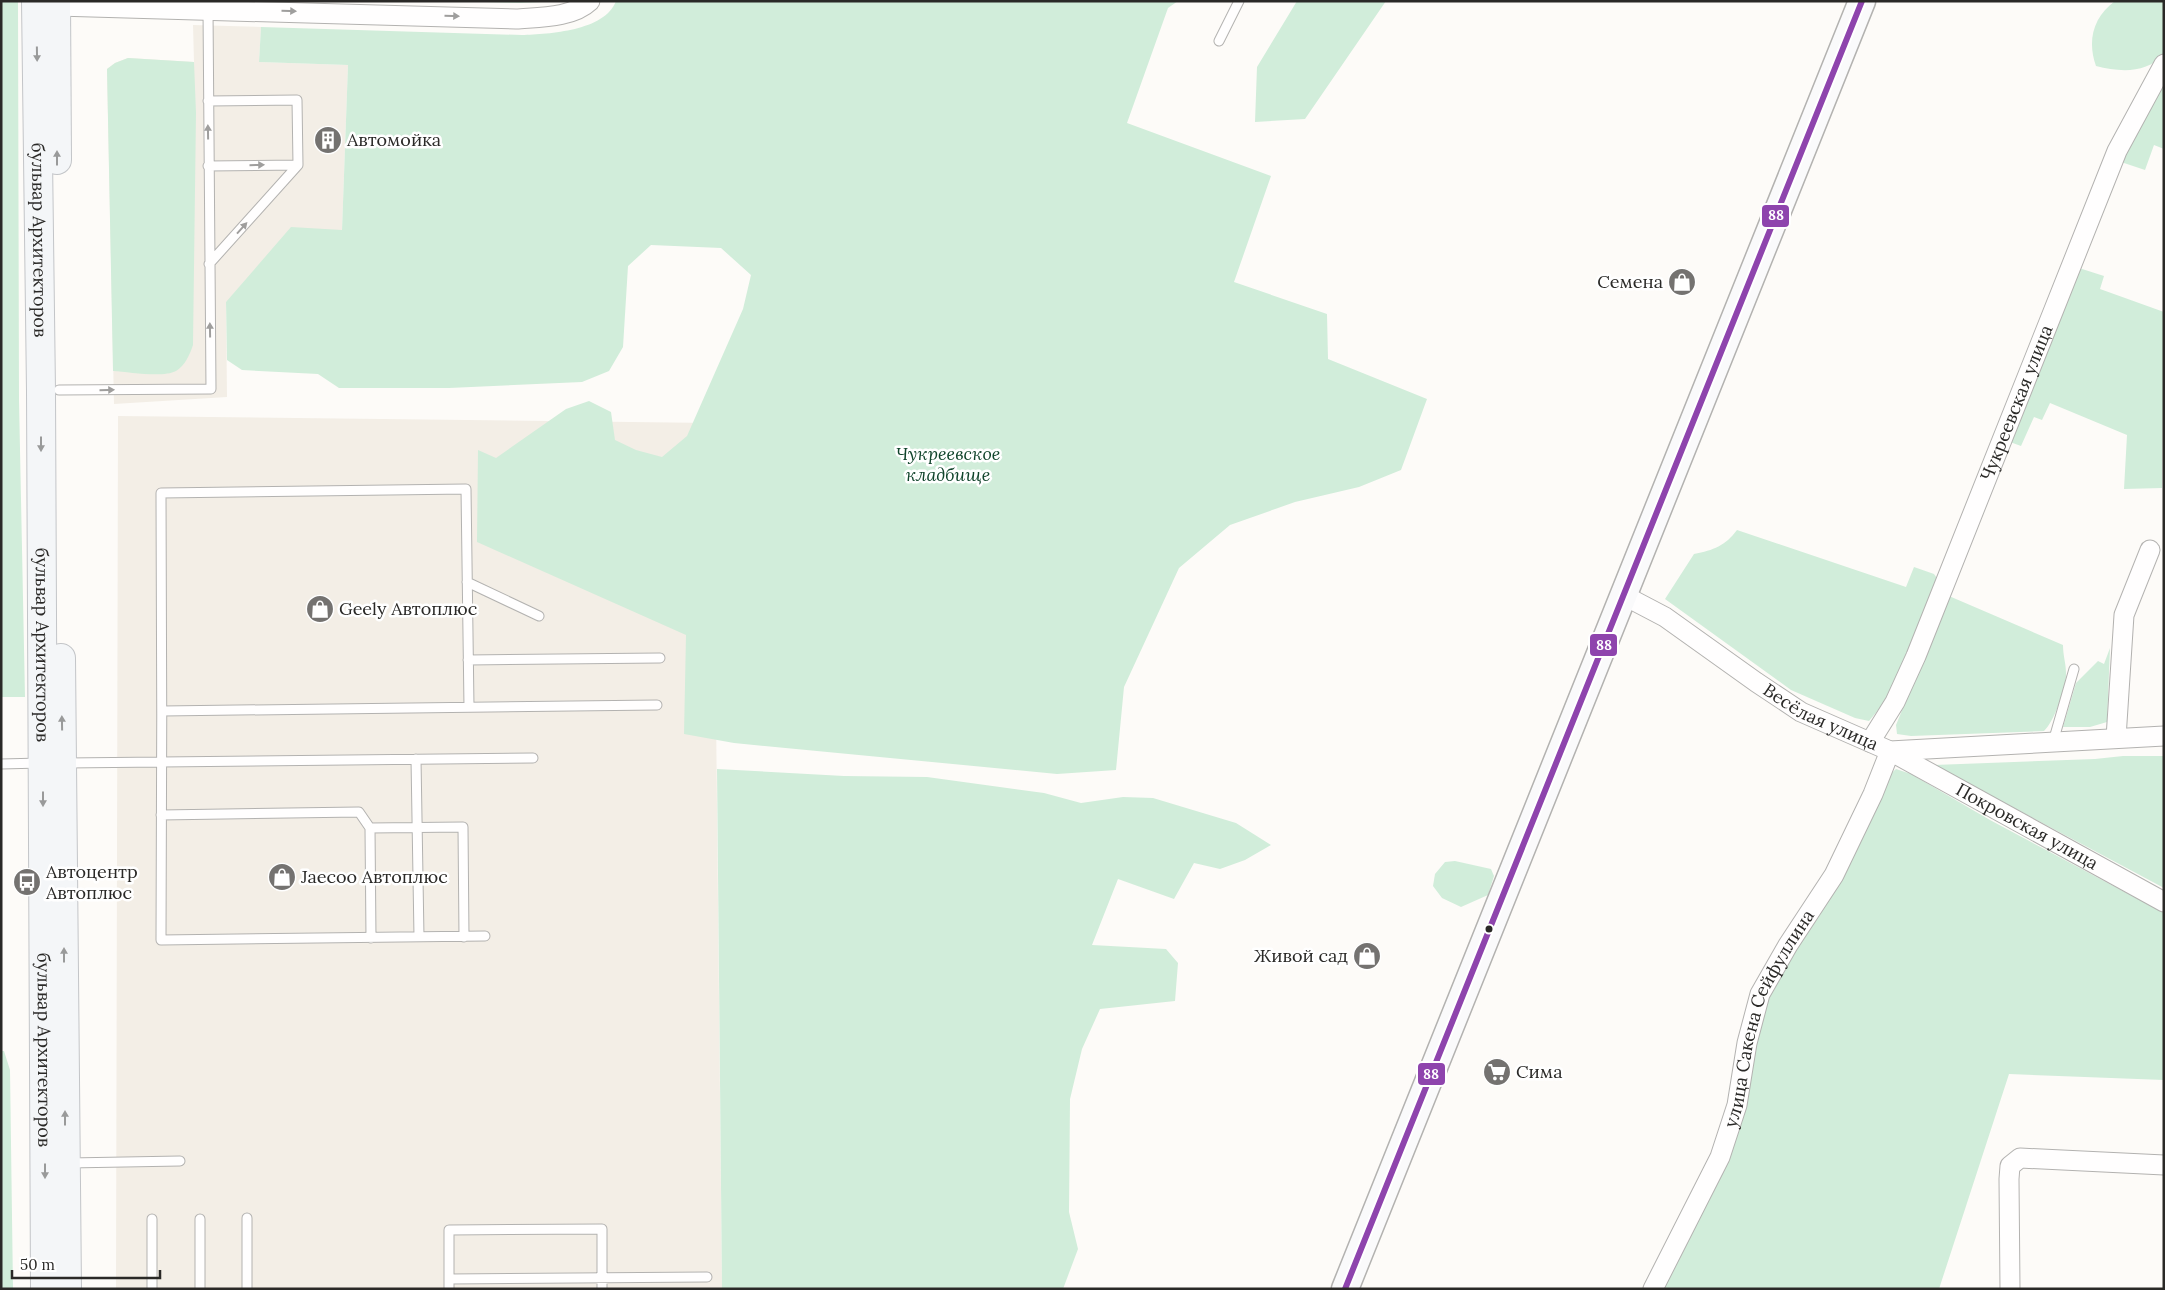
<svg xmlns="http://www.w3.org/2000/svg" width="2165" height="1290" viewBox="0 0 2165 1290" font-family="Lora,serif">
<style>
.built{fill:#f3eee6}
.green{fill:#d1edda}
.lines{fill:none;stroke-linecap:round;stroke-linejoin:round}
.service-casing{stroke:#b3b2b0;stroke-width:11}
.minor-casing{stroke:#b3b2b0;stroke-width:21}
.secondary-casing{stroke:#b3b2b0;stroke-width:29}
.primary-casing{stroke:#c3c5c8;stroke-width:30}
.service{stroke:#fffefe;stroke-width:9}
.minor{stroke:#fffefe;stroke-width:19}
.secondary{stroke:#fafafb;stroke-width:26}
.primary{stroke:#f4f6f8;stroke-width:28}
.bus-1-casing{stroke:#fff;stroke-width:10}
.bus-1{stroke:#8e44ad;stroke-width:6}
.oneway{fill:#9f9e9d}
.oneway2{fill:#999a9a}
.bus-dot{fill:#2a2927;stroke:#fff;stroke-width:2}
.labels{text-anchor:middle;stroke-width:5;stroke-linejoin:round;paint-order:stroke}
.poi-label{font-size:18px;fill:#2a2927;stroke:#fff;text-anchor:start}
.street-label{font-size:18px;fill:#2a2927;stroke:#fff}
.park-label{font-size:18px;font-style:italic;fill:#10442b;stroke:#fff}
.line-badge{stroke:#fff;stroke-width:2}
.badge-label{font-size:14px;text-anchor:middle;font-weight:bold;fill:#fff}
</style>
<rect width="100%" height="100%" fill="#fdfbf8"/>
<!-- built -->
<path class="built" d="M193 25 261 27 259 62 348 65 342 230 226 302 227 397 114 404 107 69 115 63 128 58 194 62Z
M118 416 713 423 722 1289H116Z"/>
<!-- green -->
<path class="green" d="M1 1H18L19 400 25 697H1Z
M453 1H564L519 3Z
M616 1H1178L1168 8 1127 123 1271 176 1234 282 1327 314 1328 359 1427 399 1401 470 1359 487 1295 502 1230 525 1179 568 1124 687 1116 770 1057 774 734 743 684 734 686 635 477 542 478 450 496 458 566 409 589 401 611 412 615 440 636 450 662 457 687 436 743 309 751 275 721 248 651 245 628 266 623 347 609 371 582 382 449 388H339L318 374 242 370 227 360 226 302 291 227 342 230 348 65 259 62 261 27 522 35C549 34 605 31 616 1Z
M1297 1H1386L1305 119 1255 122 1257 67Z
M2115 1H2164V54C2146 74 2120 72 2096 66 2087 41 2093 17 2115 1Z
M128 58 194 62 196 113 193 345C190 354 185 366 176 371 163 378 129 372 113 371L107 69 115 63Z
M2164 78V149L2154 145 2145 170 2121 162Z
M2079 268 2104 276 2100 289 2164 312 2162 488 2124 489 2127 435 2050 403 2042 420 2034 417 2021 446 2010 442Z
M1737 530 1906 587 1914 567 1934 574 1939 581C1920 628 1904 682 1869 721L1855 718 1791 690 1665 599 1694 554C1714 550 1725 546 1737 530Z
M1949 596 2063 645C2063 656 2066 663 2066 673 2067 686 2054 722 2044 731L1911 736 1897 734 1896 725Z
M2110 648 2107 722 2090 727H2063L2076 683 2098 661 2104 664Z
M2123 756H2164V888L1934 765 2095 759Z
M717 769 844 776 927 777 1044 793 1081 803 1123 797 1153 798 1236 823 1271 845 1245 860 1220 869 1194 863 1174 899 1118 879 1092 945 1166 949 1178 963 1175 1001 1100 1009 1082 1049 1070 1099 1069 1212 1078 1249 1063 1289H722Z
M1896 769 1911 774 1990 820 2164 913V1080L2009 1074 1939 1289H1654L1726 1119 1776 979 1820 915 1847 865 1885 779Z
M1455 861 1491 869 1494 876 1488 895 1461 907 1442 898 1433 886 1435 874 1445 862Z
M1 1051H4L10 1070 13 1289H1Z"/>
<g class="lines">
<!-- service casing -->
<g class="service-casing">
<path id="service" d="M1219 41 1239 1
M208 101 297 100 298 165 208 166
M209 264 298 165
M59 390 211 389 208 10
M467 582 539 616
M468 660 660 658
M469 707 466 489 161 493C162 642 162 791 161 940L485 936
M163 711 657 705
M2053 742 2074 669
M416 759 419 937
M66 763 533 758
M1 764 41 763
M161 815 359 812 370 828
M371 938 370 828 463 827 464 937
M69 1163 180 1161
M247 1218V1289
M152 1219V1289
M200 1219V1289
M449 1279 707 1277
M449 1289V1230L602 1229V1289"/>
</g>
<!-- minor casing -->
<g class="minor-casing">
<g id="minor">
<path d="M57 6 516 19C539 17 572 18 590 1"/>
<path id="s1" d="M1625 596 1665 617 1756 682 1801 712 1890 751 2164 736"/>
<path d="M2116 738 2124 615 2150 550"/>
<path id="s2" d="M1870 742 1895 702 1916 656 2117 151 2164 64"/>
<path id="s3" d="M1653 1289 1720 1157 1737 1105 1747 1043 1760 994 1788 945 1834 875 1873 794 1890 751 2164 902"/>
<path d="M2010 1289 2009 1179 2010 1166 2020 1158 2164 1165"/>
</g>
</g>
<!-- secondary casing -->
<g class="secondary-casing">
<path id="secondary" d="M1345 1289 1862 1"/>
</g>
<!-- primary casing -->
<g class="primary-casing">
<g id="primary">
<path id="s4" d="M36 1 41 391 45 1289"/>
<path d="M56 1 57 160"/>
<path d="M61 658 67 1289"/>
</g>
</g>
<!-- service -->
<use href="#service" class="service"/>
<!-- minor -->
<use href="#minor" class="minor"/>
<!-- secondary -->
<use href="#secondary" class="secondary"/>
<!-- primary -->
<use href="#primary" class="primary"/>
<!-- bus-1 casing -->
<g class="bus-1-casing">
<path id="bus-1" d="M1345 1289 1862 1"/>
</g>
<!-- bus-1 -->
<use href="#bus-1" class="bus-1"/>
</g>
<!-- one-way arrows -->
<defs><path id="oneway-solid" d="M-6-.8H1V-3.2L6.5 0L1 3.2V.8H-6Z" transform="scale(1.25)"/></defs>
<g class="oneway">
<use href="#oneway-solid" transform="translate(289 11) rotate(2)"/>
<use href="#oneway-solid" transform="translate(452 16) rotate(2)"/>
<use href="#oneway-solid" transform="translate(208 132) rotate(-91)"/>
<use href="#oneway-solid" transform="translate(257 165) rotate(-1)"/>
<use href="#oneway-solid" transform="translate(242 228) rotate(-48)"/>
<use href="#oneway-solid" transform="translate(210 330) rotate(-91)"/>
<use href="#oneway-solid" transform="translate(107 390) rotate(-1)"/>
</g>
<g class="oneway2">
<use href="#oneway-solid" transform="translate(37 54) rotate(89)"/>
<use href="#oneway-solid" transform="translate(57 158) rotate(-90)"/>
<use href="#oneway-solid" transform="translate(41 444) rotate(90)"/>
<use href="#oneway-solid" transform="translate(62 723) rotate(-91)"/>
<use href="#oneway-solid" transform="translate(43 799) rotate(90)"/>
<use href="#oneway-solid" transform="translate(64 955) rotate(-90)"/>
<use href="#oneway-solid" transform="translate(65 1118) rotate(-90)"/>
<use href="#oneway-solid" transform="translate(45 1171) rotate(90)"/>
</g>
<!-- icons -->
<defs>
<g id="building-disc" transform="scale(1.4375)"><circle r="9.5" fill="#747270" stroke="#fff"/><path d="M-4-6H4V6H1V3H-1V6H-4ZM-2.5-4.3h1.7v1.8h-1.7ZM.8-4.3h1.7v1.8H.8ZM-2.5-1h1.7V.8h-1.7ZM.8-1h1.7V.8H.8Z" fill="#fff"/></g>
<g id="shop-disc" transform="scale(1.4375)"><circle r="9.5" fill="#747270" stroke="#fff"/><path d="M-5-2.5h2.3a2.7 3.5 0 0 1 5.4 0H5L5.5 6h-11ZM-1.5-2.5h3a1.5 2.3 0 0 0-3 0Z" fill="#fff"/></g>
<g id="bus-disc" transform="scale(1.4375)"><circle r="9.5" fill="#747270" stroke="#fff"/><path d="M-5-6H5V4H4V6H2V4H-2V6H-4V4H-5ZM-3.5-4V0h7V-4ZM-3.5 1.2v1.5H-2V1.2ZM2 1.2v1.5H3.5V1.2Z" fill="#fff"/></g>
<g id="supermarket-disc" transform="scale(1.4375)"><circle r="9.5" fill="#747270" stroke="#fff"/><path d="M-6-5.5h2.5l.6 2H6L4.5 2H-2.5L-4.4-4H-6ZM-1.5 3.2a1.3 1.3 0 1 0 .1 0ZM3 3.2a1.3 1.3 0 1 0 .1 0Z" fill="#fff"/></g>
</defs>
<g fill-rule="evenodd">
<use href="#building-disc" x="328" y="140"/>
<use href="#shop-disc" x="1682" y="282"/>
<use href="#shop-disc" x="320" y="609"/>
<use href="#shop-disc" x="282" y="877"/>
<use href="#bus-disc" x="27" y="882"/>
<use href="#shop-disc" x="1367" y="956"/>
<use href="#supermarket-disc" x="1497" y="1072"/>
</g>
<!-- markers -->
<circle class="bus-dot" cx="1489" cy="929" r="4.5"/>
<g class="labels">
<!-- poi labels -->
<g class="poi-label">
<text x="347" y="146">Автомойка</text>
<text x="1663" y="288" text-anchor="end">Семена</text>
<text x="339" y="615">Geely Автоплюс</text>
<text x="46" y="878">Автоцентр<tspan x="46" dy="21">Автоплюс</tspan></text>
<text x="301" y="883">Jaecoo Автоплюс</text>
<text x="1348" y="962" text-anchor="end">Живой сад</text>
<text x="1516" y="1078">Сима</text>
</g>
<!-- street labels -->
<g class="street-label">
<text dy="6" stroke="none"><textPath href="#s4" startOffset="239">бульвар Архитекторов</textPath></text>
<text dy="6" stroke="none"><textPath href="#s2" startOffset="370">Чукреевская улица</textPath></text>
<text dy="6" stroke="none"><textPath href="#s4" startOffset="644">бульвар Архитекторов</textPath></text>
<text dy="6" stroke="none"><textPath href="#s1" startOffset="231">Весёлая улица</textPath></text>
<text dy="6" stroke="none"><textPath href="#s3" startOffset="749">Покровская улица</textPath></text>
<text dy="6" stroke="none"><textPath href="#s3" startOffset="296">улица Сакена Сейфуллина</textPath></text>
<text dy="6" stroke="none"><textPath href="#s4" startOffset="1049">бульвар Архитекторов</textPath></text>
</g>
<!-- park labels -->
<g class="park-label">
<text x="948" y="460">Чукреевское<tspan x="948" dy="21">кладбище</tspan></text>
</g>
</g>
<g class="line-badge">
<rect x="1761" y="204" width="29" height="24" rx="5" fill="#8e44ad"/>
<rect x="1589" y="633" width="29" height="24" rx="5" fill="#8e44ad"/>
<rect x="1417" y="1062" width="29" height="24" rx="5" fill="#8e44ad"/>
</g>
<g class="badge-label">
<text x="1776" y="220">88</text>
<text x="1604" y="650">88</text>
<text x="1431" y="1079">88</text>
</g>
<!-- border -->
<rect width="2165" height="1290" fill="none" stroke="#2a2927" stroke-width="5"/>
<!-- scale -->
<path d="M12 1270v8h148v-8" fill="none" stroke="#2a2927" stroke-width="2.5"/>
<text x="20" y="1270" font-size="15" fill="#2a2927" stroke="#ffffff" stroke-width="4" paint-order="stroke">50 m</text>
</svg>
